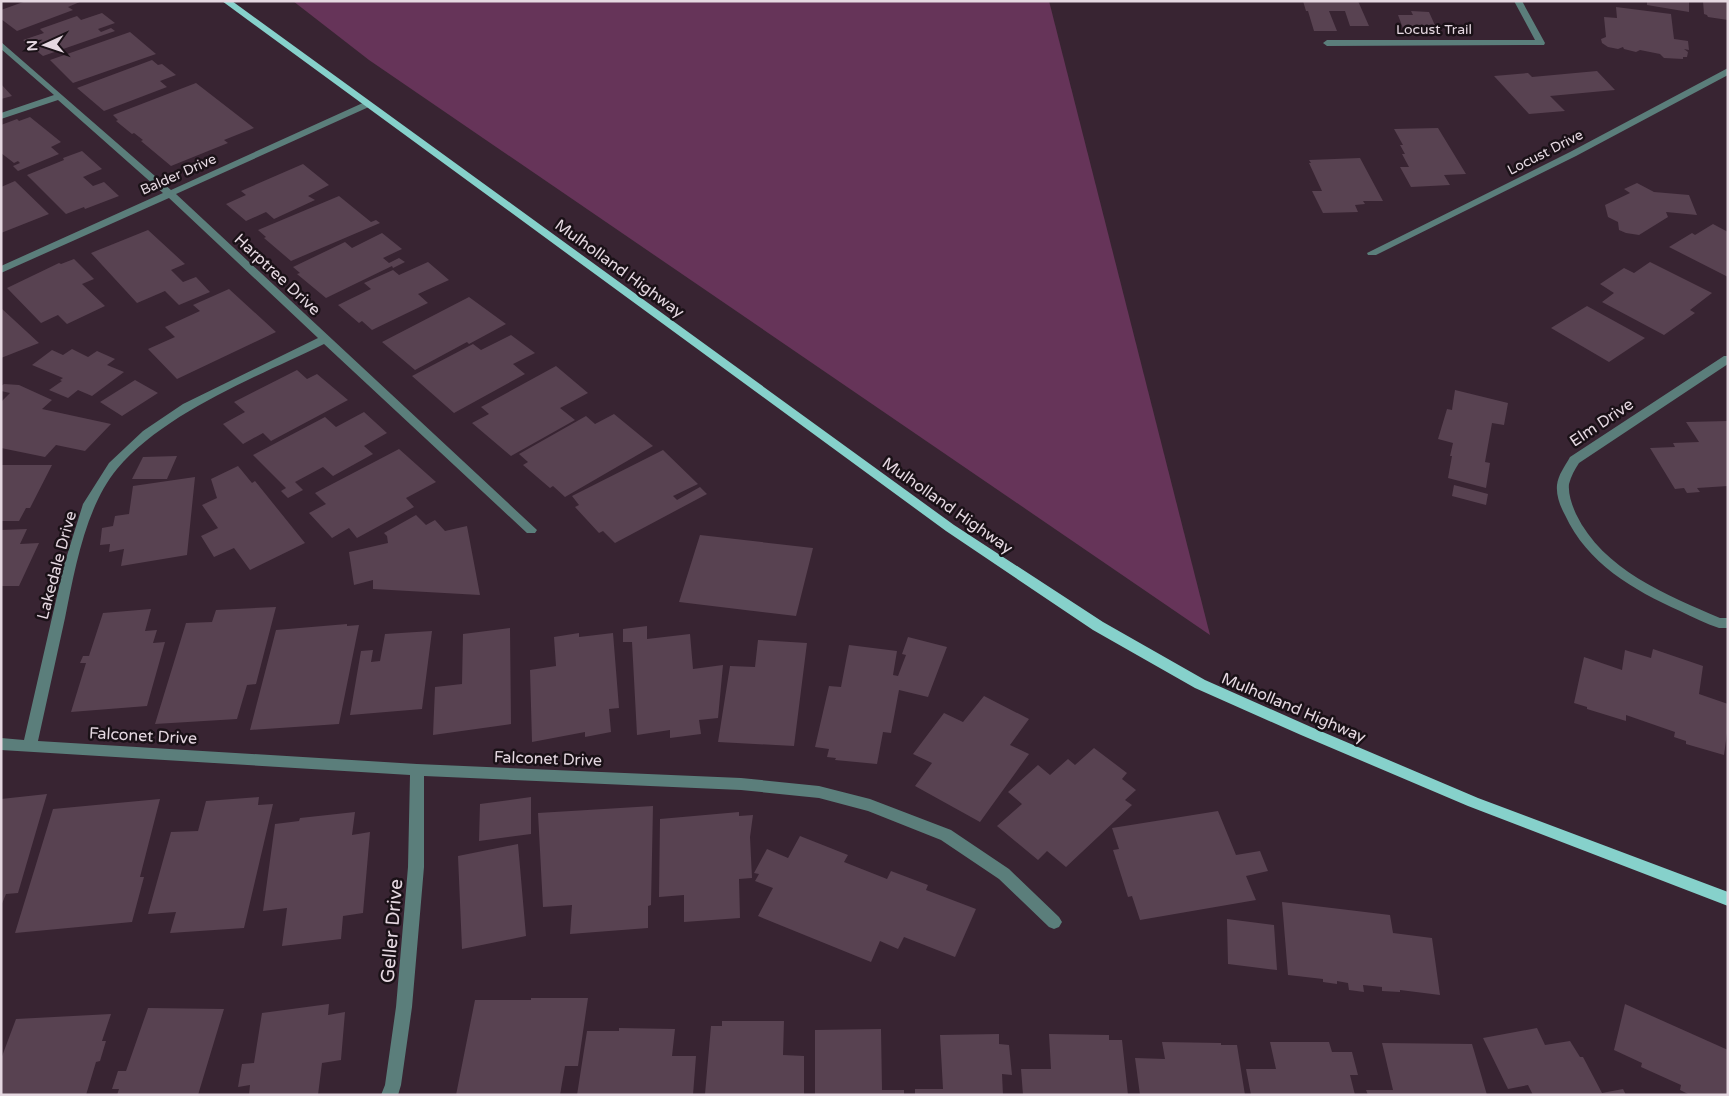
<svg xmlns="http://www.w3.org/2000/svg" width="1729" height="1096" viewBox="0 0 1729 1096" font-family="'Varela Round',sans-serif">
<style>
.green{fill:#663459}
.building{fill:#584251}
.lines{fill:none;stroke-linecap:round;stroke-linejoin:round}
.minor{fill:#5b7e7b;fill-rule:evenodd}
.major{fill:#86d1cb;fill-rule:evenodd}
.labels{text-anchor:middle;stroke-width:5;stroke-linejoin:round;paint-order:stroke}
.far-street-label{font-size:14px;fill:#e5d8e1;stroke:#1a1117}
.street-label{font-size:16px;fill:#e5d8e1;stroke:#1a1117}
.near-street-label{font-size:19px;fill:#e5d8e1;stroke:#1a1117}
</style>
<rect width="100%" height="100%" fill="#382432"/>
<!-- green -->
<path class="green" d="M293 1H1049L1210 635 369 60Z"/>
<!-- building -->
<path class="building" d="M26 1H82L68 7 73 10 17 31 1 19V10Z
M1303 1H1358L1369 26H1350L1345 11H1329L1337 31H1314L1308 11H1306Z
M1647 1H1689V12L1647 5Z
M1703 1H1728V20L1708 17 1707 15 1704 14Z
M1616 7 1671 14 1674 39 1688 41 1689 50 1684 49 1688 52 1687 57H1683V59L1664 58 1660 54 1640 50 1636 52 1624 49 1623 47 1618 49 1608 47 1602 43 1601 39 1606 37 1604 17 1617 18Z
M1411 11 1429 12 1438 32 1404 31 1398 15H1413Z
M102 13 115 23 98 29 101 32 111 28 115 31 43 56 23 40 44 33 40 29 77 16 81 20Z
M130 32 156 54 73 83 50 60Z
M152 60 158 65 162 64 176 75 160 81 167 87 104 111 77 88Z
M1597 71 1615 90 1550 96 1565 111 1529 114 1494 76 1528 73 1532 77Z
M196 83 254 128 224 140 228 143 171 166 141 141 143 140 134 133 132 134 116 121 118 120 113 115Z
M1 84 12 96 1 99Z
M30 117 61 142 51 147 59 154 18 171 13 166 20 163 18 161 14 163 1 153V125L17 119 19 121Z
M1438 128 1466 174 1444 175 1450 185 1411 187 1400 167H1409L1402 154H1405L1400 145H1403L1394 129Z
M82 151 102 169 83 177 93 186 104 182 119 196 85 209 84 207 66 214 27 175 64 160 63 158Z
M1360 158 1383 201H1363L1365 204 1355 205 1358 212 1323 213 1312 191H1322L1309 163H1311L1309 160Z
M303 164 329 185 308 196 315 200 274 219 266 212 246 221 226 204 246 195 241 191Z
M15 181 49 214 1 233V187Z
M1637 183 1654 192 1689 195 1697 215 1666 212 1668 217 1639 235 1626 233 1619 230 1618 222 1608 217 1605 205 1630 193 1624 189Z
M339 196 371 222 376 220 380 223 291 261 264 238 266 237 258 230Z
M1713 224 1728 232V277L1669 247 1692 233 1695 235Z
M148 230 185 264 171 270 183 282 196 277 210 292 179 305 165 291 137 303 91 253Z
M382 233 402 249 383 258 389 263 399 258 405 262 393 268 392 266 326 298 297 274 300 273 293 267 345 242 352 248Z
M74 259 94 279 82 284 105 306 67 324 58 315 41 323 7 288 59 263 61 264Z
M428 262 449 280 418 294 428 303 372 330 362 321 359 323 338 305 371 289 364 283 393 270 399 275Z
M1650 262 1712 293 1690 310 1695 313 1664 335 1602 302 1614 293 1600 284 1624 268 1634 273Z
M229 289 276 332 177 379 148 349 175 337 165 327 200 311 193 305Z
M469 297 506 324 469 344 467 342 415 370 382 342Z
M1587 306 1645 338 1609 362 1551 328Z
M1 308 39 343 1 358Z
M511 335 535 353 513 364 525 374 454 413 412 376 473 344 481 350Z
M72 349 88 357 97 351 115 359 107 365 124 372 92 396 78 390 68 398 49 390 62 381 60 380 63 378 32 365 52 350 63 355Z
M556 366 588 393 560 408 575 420 511 456 472 423 489 414 481 407Z
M297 370 307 379 317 374 348 400 271 441 263 433 243 444 223 424 245 412 234 402Z
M135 380 158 393 122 416 100 402Z
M4 384 19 385 52 400 42 409 111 424 85 451 56 445 45 457 1 448V402L10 393 1 391V386Z
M1455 390 1508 403 1504 425 1492 423 1485 462 1490 463 1486 488 1448 478 1452 456H1450L1453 443 1438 439 1447 409 1452 410Z
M364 412 387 433 364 446 373 454 333 476 323 467 295 482 303 490 288 498 281 491 286 488 253 455 325 417 336 427Z
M614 414 653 446 565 497 553 486 550 488 523 465 528 462 519 454 586 416 595 424Z
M1728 421V486L1697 488 1700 492 1687 493 1684 488 1675 489 1650 448 1675 447 1673 443 1699 442 1686 422Z
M399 449 436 482 406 498 414 507 357 538 349 528 332 538 309 513 326 504 315 493Z
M663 450 698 484 673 496 677 500 700 487 707 494 615 543 603 531 599 533 575 507 579 505 572 496Z
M177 456 167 479H132L143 457Z
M1 465H52L30 508H26L19 521H1Z
M238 466 252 483 255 481 305 543 250 570 234 548 214 557 201 536 218 528 202 505 217 498 211 479Z
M195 477 187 555 121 566 124 549 109 552 110 544 100 545 102 528 113 526 115 516 129 514 133 486Z
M1454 485 1488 494 1486 505 1452 496Z
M416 515 426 525 435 520 445 531 467 526 480 595 373 589V580L354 585 349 552 388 543 387 536 384 533Z
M27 529 20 544 39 543 19 586H1V530Z
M700 535 813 548 796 616 679 602Z
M276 607 256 684 247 685 237 719 155 724 186 623 212 622 216 610Z
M151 609 145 631 157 630 153 643 165 642 147 706 71 712 86 663H80L83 656H89L103 613Z
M347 624V626L359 625 339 724 250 730 276 630Z
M647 626V639L690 634 693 669 723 665 718 718 699 720 701 734 670 738V730L637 735 632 642H623V629Z
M510 628 511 724 433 735 435 687 462 684 463 634Z
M432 631 422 709 350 715 361 651 373 650 371 662 380 661 385 634Z
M579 633V637L613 633 619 708 609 709 611 732 585 737V732L532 742 530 670 556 666 554 637Z
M908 637 947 647 928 697 899 690 891 733 883 732 877 764 835 760 836 758 827 757 829 749 815 747 829 686 841 687 849 645 897 651 893 675 898 676 906 655 902 654Z
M758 640 807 643 794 746 718 742 730 666 755 667Z
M1653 649 1703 666 1699 694 1728 704V726L1724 755 1686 744V741L1674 737 1675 732 1626 715V721L1587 709V707L1574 703 1584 657 1622 670 1625 650 1651 658Z
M984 696 1029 719 1010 745 1029 754 980 822 915 786 932 763 913 754 944 713 963 722Z
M1094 748 1127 773 1122 779 1136 790 1125 800 1132 805 1066 867 1047 851 1038 860 997 826 1022 804 1008 792 1038 765 1050 775 1068 759 1075 765Z
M47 794 18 893 6 894 1 906V799Z
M259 797 258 805 273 804 244 928 170 933 176 912 148 914 171 832 198 831 206 801Z
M531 797V834L479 841 480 804Z
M160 799 140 877H144L132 922 15 933 53 809Z
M653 806 651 905 648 906V928L570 934 572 905 543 907 538 813Z
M1218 811 1236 855 1260 851 1268 871 1246 876 1256 900 1140 920 1132 896 1128 897 1113 850 1119 849 1112 828Z
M355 812 352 835 370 832 363 913 343 916 341 939 282 946 287 908 263 911 275 824 299 821 300 818Z
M739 812V816L753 815 750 837 752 878 739 879 740 918 684 922V895L659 897 660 819Z
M800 836 848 855 844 862 887 879 891 871 928 885 926 890 976 909 955 957 904 937 898 949 880 941 871 962 758 916 773 888 755 881 759 874 754 873 767 849 788 858Z
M518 844 526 936 462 949 458 856Z
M1282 902 1390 915 1393 933 1432 938 1440 995 1400 990V992L1382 991V987L1363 985 1364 992 1349 990 1348 983 1337 981V984L1323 982V979L1288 975Z
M1227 919 1274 925 1277 970 1228 964Z
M531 998H588L578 1066H565L560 1095H456L475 1000H531Z
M329 1004 328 1015 345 1012 341 1060 322 1063 318 1095H249L250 1085 238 1087 242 1064 254 1063 262 1013Z
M1625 1004 1728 1050V1095H1690L1680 1090 1681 1085 1641 1067 1642 1063 1614 1050Z
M148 1008 224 1009 198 1095H117L119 1089H112L118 1071H126Z
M111 1014 102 1041H106L100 1061 96 1062 86 1095H1V1059L16 1019Z
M722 1021H784L783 1055 804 1056V1094H705L711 1026H722Z
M619 1028 675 1029 672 1056H696L693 1095H577L587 1031H619Z
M1537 1028 1545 1045 1570 1041 1580 1057H1583L1602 1093 1623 1089 1626 1095H1533L1528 1085 1508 1089 1483 1038Z
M881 1029 882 1090H904V1095H815V1030Z
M999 1034V1044L1009 1045 1012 1075 1002 1074 1003 1095H915V1089H943L940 1035Z
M1049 1034 1109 1035V1040H1122L1128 1095H1023L1021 1069H1051Z
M1162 1042 1221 1043V1045H1237L1245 1095H1140L1135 1058 1165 1059Z
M1270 1042H1329L1332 1052H1352L1358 1075H1350L1355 1095H1251L1246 1069H1276Z
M1382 1043 1472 1044 1487 1095H1368L1366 1090H1393Z"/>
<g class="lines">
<!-- minor -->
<path class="minor" d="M1514 1H1522L1545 43 1544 45 1327 46 1323 43 1327 40H1535Z
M1 42 171 190 365 102H371V106L176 194 537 530 535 533H527L324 344C259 376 165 412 117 469 85 508 75 569 65 618 56 659 47 700 38 741L417 764 741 778 819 786 870 799 951 830 1009 869 1059 917 1062 922 1059 927 1054 929 1049 927 999 879 941 840 868 811 819 798 741 790 424 776V867L412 1007 401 1085 398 1095H381L385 1085 396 1007 408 867 410 775 1 750V738L24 740 64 565 83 504 109 463 143 431 183 404 318 338 169 198 1 273V266L163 193 58 100 1 119V113L54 95 1 49Z
M1728 68V75L1576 156 1376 255H1368L1367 253 1570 152Z
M1724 356H1728V364L1579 463C1575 469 1571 476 1569 484 1568 494 1572 505 1576 514 1603 570 1667 595 1720 618H1728V628H1719C1706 624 1693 617 1680 611 1633 590 1587 563 1565 515 1560 506 1556 495 1557 485 1558 475 1565 466 1570 457Z"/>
<!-- major -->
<path class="major" d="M222 1H232L954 525 1103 622 1205 680 1311 727 1478 798 1728 892V906L1468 806 1301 735 1195 688 1093 630 946 531Z"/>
</g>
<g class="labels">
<!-- far-street labels -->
<g class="far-street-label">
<text x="1434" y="34">Locust Trail</text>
<text transform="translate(1545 152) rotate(-27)" y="5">Locust Drive</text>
<text transform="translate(178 174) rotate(-24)" y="5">Balder Drive</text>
</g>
<!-- street labels -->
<g class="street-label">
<text transform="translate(620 268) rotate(36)" y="6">Mulholland Highway</text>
<text transform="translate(278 274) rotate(43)" y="6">Harptree Drive</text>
<text transform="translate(1601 422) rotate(-34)" y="6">Elm Drive</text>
<text transform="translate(948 505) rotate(35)" y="6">Mulholland Highway</text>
<text transform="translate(56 565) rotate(-75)" y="6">Lakedale Drive</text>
<text transform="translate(1294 707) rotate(23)" y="6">Mulholland Highway</text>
<text transform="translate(143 735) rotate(3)" y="6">Falconet Drive</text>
<text transform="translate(548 758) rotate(2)" y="6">Falconet Drive</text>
</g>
<!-- near-street labels -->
<g class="near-street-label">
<text transform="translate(391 931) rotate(-85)" y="7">Geller Drive</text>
</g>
</g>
<!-- border -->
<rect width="1729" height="1096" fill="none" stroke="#e5d8e1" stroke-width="5"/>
<!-- north arrow -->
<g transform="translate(45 45) rotate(267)" stroke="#1a1117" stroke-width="4" paint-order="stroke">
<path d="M0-4L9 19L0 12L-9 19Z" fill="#e5d8e1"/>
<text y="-8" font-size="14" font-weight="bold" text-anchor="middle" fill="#e5d8e1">N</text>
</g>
</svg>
